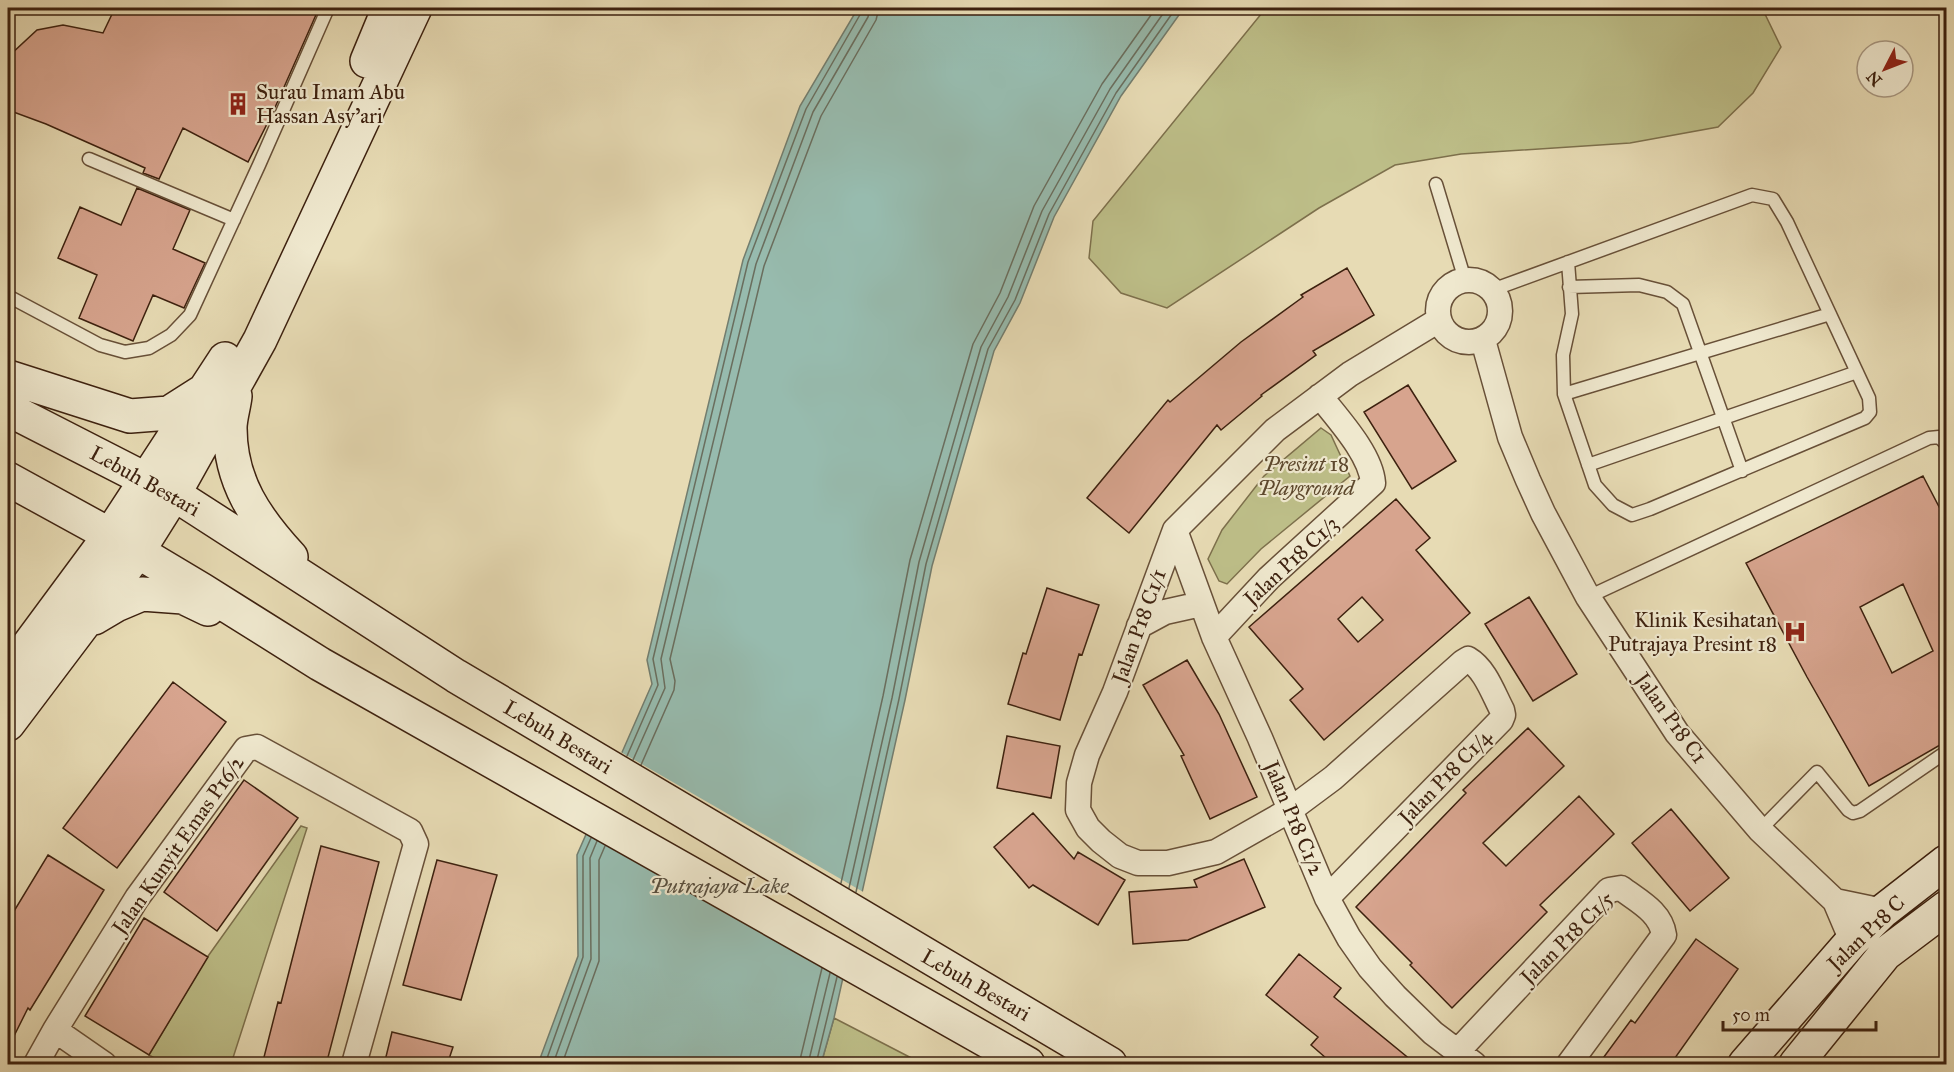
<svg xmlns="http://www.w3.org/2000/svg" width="1954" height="1072" viewBox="0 0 1954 1072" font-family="'IM FELL Great Primer',serif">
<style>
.green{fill:#bdbe88;stroke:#7d704c;stroke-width:1.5}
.water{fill:#97bbae;stroke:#737d6e;stroke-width:1.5}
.pier{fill:#e7dbb4}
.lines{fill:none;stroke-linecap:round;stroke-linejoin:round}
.shore{stroke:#6a6e5e;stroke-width:1.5}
.building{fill:#d7a48e;stroke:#3d210f;stroke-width:1.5;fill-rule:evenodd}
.lane-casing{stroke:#685038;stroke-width:15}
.street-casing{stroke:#685038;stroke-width:27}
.secondary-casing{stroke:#3d210f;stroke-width:36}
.lane{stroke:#efe8ce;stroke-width:12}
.street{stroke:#efe8ce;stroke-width:24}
.secondary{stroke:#efe8ce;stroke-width:33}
.labels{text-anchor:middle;stroke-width:4.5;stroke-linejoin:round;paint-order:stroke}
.poi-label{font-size:21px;fill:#3d210f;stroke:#efe8ce;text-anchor:start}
.park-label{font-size:21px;font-style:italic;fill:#5d482d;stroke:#efe8ce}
.street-label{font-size:21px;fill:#3d210f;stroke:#efe8ce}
.water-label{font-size:22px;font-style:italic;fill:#584f3f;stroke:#efe8ce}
</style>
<rect width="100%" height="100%" fill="#e7dbb4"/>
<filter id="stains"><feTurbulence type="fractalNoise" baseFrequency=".00333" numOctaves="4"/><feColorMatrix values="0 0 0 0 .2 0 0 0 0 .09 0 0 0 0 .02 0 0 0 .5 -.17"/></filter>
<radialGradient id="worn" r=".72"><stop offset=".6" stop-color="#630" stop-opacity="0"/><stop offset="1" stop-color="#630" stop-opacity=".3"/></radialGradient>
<!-- green -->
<path class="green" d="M1266 8H1762L1781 47 1753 93 1718 127 1630 143 1461 154 1395 165 1319 208 1167 308 1121 293 1089 258 1093 221Z
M1321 428 1331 435 1350 476 1261 549 1227 584 1219 581 1208 559 1222 530 1264 476Z
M301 826 307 828 231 1064H158V1060L149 1055 206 959Z
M834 1018 923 1064H821Z"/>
<!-- water -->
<path class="water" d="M858 8H1184L1121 96 1054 217 1020 303 994 351 932 566 905 700 834 1018 821 1064H538L578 956 577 855 652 684 647 660 743 260 800 106Z"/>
<!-- pier -->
<path class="pier" d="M619 751 865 893 845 980 584 830Z"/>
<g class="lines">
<!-- shore -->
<path class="shore" d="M627 756 658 685 653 659 748 262 806 109 861 13 862 8
M633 760 665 688 661 659 756 264 813 112 868 17 870 8
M641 765 674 690 675 681 670 659 764 266 821 116 876 20 879 8
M841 883 883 696 910 560 973 344 1000 293 1034 206 1102 84 1156 8
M849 888 892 698 919 562 981 347 1008 297 1042 211 1110 89 1167 8
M856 892 899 699 926 564 988 349 1015 300 1049 214 1116 93 1176 8
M545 1064 583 957V856L591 838
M553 1064 591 959 590 858 597 841
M562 1064 599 961V860L605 846
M799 1064 822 968
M808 1064 830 973
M816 1064 837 977"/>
</g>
<!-- building -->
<path class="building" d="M115 8H319L273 112 248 162 183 128 159 179 143 173 145 168 46 124 8 110V59L9 56 37 30 63 25 103 33Z
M137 188 190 210 173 249 205 263 184 308 153 295 133 341 79 318 97 275 58 258 80 207 121 225Z
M1347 268 1374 315 1313 351 1316 355 1261 395 1262 396 1221 430 1217 425 1129 533 1087 498 1168 400 1170 402 1241 342 1303 297 1301 295Z
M1408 385 1456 461 1412 489 1364 412Z
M1923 476 1947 522V741L1869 786 1807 677 1746 563ZM1903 584 1933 651 1892 673 1860 607Z
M1396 499 1430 538 1416 550 1470 613 1324 740 1290 700 1303 689 1249 627ZM1362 597 1383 620 1358 642 1338 619Z
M1047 588 1099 605 1082 655 1079 654 1060 720 1008 704 1023 653 1026 654Z
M1529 597 1577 674 1533 701 1485 624Z
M1187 660 1219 714 1257 797 1210 819 1181 756 1184 755 1143 685Z
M173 682 226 722 117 868 63 828Z
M1528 728 1564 766 1483 843 1506 866 1579 796 1614 834 1540 905 1547 912 1452 1008 1410 965 1412 963 1356 907 1466 793 1463 790Z
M1007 736 1060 746 1051 798 997 788Z
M244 780 298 818 217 931 164 892Z
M1671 809 1729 878 1690 911 1632 843Z
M1033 813 1074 859 1078 852 1125 880 1098 925 1033 885 1029 888 994 847Z
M321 846 379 862 326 1065H262L278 1002 281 1003Z
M48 855 104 890 30 1010 28 1008 8 1048V921Z
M1244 859 1265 907 1188 940 1133 944 1129 892 1197 887 1194 880Z
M437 860 497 875 461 1000 403 985Z
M144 918 208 957 149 1055 85 1016Z
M1696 939 1738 969 1670 1065H1598L1631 1020 1635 1023Z
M1299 954 1341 988 1334 997 1417 1065H1334L1311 1045 1318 1037 1266 995Z
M392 1032 453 1047 447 1065H384Z"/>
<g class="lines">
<!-- lane casing -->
<g class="lane-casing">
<path id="lane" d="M89 159 234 220
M1436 184 1465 280
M1569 287 1639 285 1667 292 1683 304 1742 471
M1492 290 1752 195 1773 199 1787 222 1869 398 1870 412 1865 418 1650 509 1632 515 1613 505 1595 485 1564 394 1563 355 1572 314 1568 262
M8 296 100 345 125 352 149 348 171 335 190 315 259 165 328 8
M1564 394 1830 314
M1588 465 1857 372
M1588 597 1929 438 1939 437 1946 444
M1760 830 1817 772 1848 810 1853 813 1860 811 1946 752"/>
</g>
<!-- street casing -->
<g class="street-casing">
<path id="street" d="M1438 311a31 31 0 1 1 62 0a31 31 0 1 1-62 0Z
M1483 340 1510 437 1528 480 1543 513 1588 597 1677 733 1760 830 1835 901 1852 941
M1175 530 1214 637 1260 738 1327 898 1349 938 1370 968 1395 996 1433 1033 1474 1064
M1139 626 1165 612 1201 604
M1214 637 1269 578 1373 483C1371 454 1337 418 1320 396
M1327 898 1501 720 1503 715 1502 710C1493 693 1485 669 1468 659L1463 662 1333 778 1290 810 1216 852 1168 863H1138L1120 856 1101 841 1088 828 1078 810 1079 783 1087 755 1115 692 1175 530 1275 430 1350 374 1439 320
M1835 901 1883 911
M55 1030 104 1064
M1457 1052 1609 890 1621 888C1638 901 1661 912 1664 935L1569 1064
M36 1064 55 1030 137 898 246 749 257 747 410 831 416 844 354 1064"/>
</g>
<!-- secondary casing -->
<g class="secondary-casing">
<path id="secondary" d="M367 61 389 8
M8 377 130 416 169 413 202 392
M235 396C234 406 230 418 230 428 230 482 256 519 291 557
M8 409 174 494 456 676 1110 1064
M8 479 110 535 202 590 320 664 1028 1064
M94 618 116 605 142 594 183 597 208 609
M8 673 110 535 225 359
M8 724 137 553 174 494 260 340 415 8
M1745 1064 1852 941 1883 911 1946 862
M1796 1064 1885 954 1946 908"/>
</g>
<!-- lane -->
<use href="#lane" class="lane"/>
<!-- street -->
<use href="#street" class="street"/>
<!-- secondary -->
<use href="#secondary" class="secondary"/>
</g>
<!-- icons -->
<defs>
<g id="building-bare" transform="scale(1.8)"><path d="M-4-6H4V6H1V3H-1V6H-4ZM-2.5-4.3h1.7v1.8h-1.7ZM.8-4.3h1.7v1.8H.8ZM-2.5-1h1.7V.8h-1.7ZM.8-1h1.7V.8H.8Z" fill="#8f2418" stroke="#efe8ce" stroke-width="2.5" paint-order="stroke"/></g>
<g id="hospital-bare" transform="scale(1.8)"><path d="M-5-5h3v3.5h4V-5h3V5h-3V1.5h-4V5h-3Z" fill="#8f2418" stroke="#efe8ce" stroke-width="2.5" paint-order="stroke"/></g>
</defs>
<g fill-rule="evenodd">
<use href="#building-bare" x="238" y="104"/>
<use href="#hospital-bare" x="1795" y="632"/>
</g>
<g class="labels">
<!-- poi labels -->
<g class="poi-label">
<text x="256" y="99">Surau Imam Abu<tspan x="256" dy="24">Hassan Asy'ari</tspan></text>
<text x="1777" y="627" text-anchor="end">Klinik Kesihatan<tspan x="1777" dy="24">Putrajaya Presint 18</tspan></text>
</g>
<!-- park labels -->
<g class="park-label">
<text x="1306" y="471">Presint 18<tspan x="1306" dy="24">Playground</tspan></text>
</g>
<!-- street labels -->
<g class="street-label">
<text transform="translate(145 481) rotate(29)" y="7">Lebuh Bestari</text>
<text transform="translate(1291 561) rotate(-43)" y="7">Jalan P18 C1/3</text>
<text transform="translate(1139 626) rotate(-70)" y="7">Jalan P18 C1/1</text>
<text transform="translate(1671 718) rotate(54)" y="7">Jalan P18 C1</text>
<text transform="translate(558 737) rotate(31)" y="7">Lebuh Bestari</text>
<text transform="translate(1445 777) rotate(-46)" y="7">Jalan P18 C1/4</text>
<text transform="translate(1294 818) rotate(67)" y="7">Jalan P18 C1/2</text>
<text transform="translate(178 845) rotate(-55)" y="7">Jalan Kunyit Emas P16/2</text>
<text transform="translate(1866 933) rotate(-44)" y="7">Jalan P18 C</text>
<text transform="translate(1567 938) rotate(-45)" y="7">Jalan P18 C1/5</text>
<text transform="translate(976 985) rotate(30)" y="7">Lebuh Bestari</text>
</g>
<!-- water labels -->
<g class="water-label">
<text x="719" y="893">Putrajaya Lake</text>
</g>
</g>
<!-- margin -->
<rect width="1954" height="1072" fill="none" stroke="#e7dbb4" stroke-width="30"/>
<rect x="9" y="9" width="1936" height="1054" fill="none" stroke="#3d210f" stroke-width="3"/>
<rect x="15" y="15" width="1924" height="1042" fill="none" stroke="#3d210f" stroke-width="1.5"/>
<!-- north arrow -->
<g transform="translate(1885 69) rotate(228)"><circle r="28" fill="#efe8ce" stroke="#a89882" stroke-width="1.5"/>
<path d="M0-4.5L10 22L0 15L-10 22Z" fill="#8f2418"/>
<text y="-9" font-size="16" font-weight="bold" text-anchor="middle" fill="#3d210f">N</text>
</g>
<!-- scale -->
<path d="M1723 1021v9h153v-9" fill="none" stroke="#3d210f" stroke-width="3"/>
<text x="1732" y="1021" font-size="18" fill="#3d210f" stroke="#efe8ce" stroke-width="4.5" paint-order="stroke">50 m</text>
<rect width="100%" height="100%" filter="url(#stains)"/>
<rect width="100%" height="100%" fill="url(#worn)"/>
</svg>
